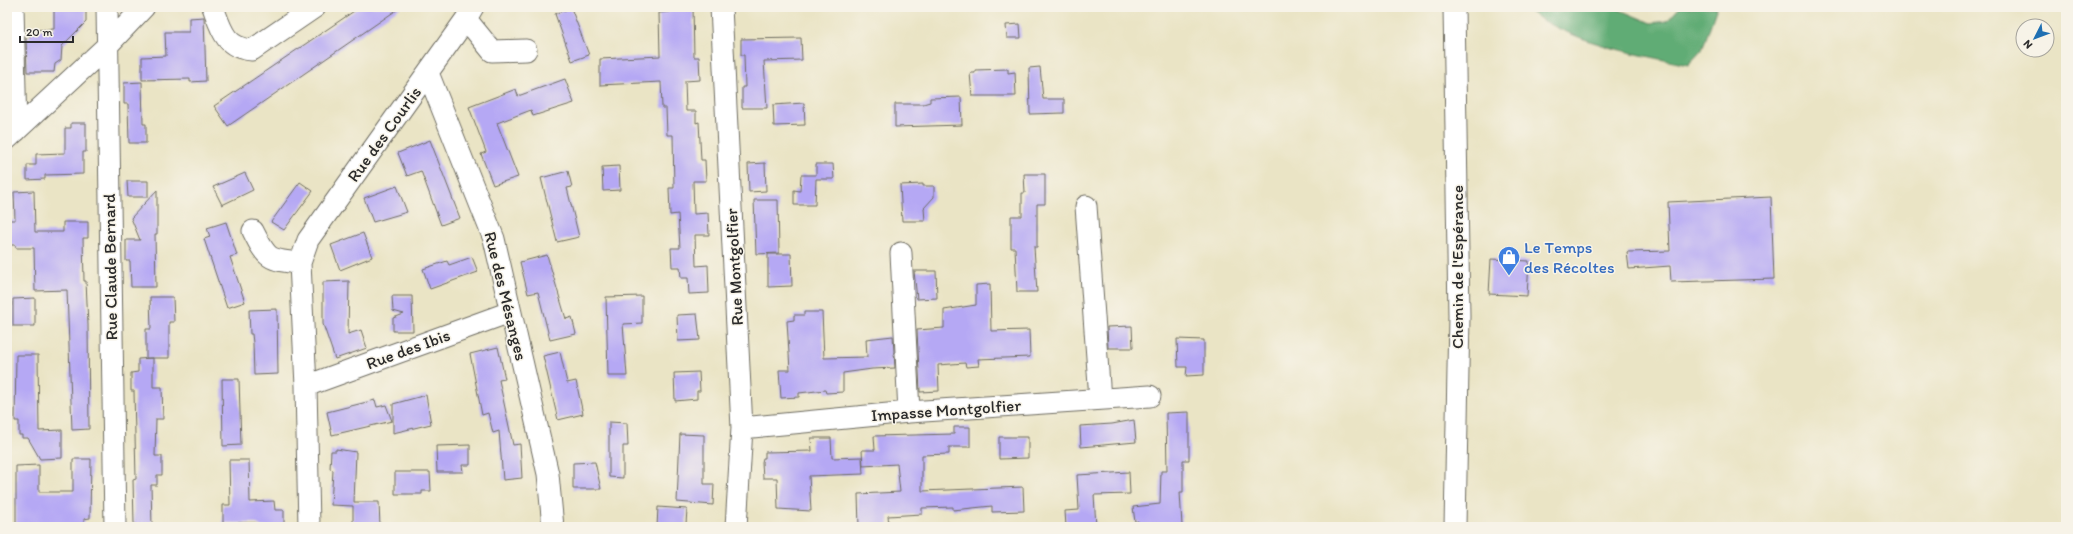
<svg xmlns="http://www.w3.org/2000/svg" width="2073" height="534" viewBox="0 0 2073 534" font-family="Itim,sans-serif">
<style>
.forest{fill:#61ac74;stroke:#466c50}
.building{fill:#b5a8f4}
.lines{fill:none;stroke-linecap:round;stroke-linejoin:round}
.minor-casing{stroke:#6e6c61;stroke-width:23}
.minor{stroke:#fff;stroke-width:21}
.labels{text-anchor:middle;stroke-width:3;stroke-linejoin:round;paint-order:stroke}
.street-label{font-size:17px;fill:#2b2b2b;stroke:#f7f3e8}
.shop-label{font-size:17px;fill:#366cbe;stroke:#f7f3e8;text-anchor:start}
</style>
<rect width="100%" height="100%" fill="#f7f3e8"/>
<filter id="ink" filterUnits="userSpaceOnUse"><feTurbulence type="fractalNoise" baseFrequency=".025" numOctaves="2"/><feDisplacementMap in="SourceGraphic" scale="8" xChannelSelector="R" yChannelSelector="G"/><feConvolveMatrix kernelMatrix="1 2 1 2 8 2 1 2 1" color-interpolation-filters="sRGB"/></filter>
<filter id="wash" filterUnits="userSpaceOnUse"><feTurbulence type="fractalNoise" baseFrequency=".012" numOctaves="4" result="noise"/><feDisplacementMap in="SourceGraphic" scale="16" xChannelSelector="R" yChannelSelector="G"/><feGaussianBlur stdDeviation="0.9" result="paint"/><feColorMatrix in="noise" values="0 0 0 0 0 0 0 0 0 0 0 0 0 0 0 0 0 1.4 0 .05"/><feComposite in="paint" operator="in"/></filter>
<g filter="url(#wash)">
<rect width="100%" height="100%" fill="#eae4c5"/>
<!-- forest -->
<path class="forest" d="M1523 7H1613L1651 23 1667 21 1680 7H1717L1702 50 1688 65C1631 53 1571 43 1523 7Z"/>
<g id="blocks">
<!-- building -->
<path class="building" d="M54 7H86V22L62 46 61 60 55 64 54 72H27L26 38 30 37V30L54 29Z
M360 7H401L228 126 214 106Z
M693 7 694 57H699L700 80 685 81 686 111H696V123L699 122 701 160H705L706 181H693L694 214 708 213 709 235H695L696 266 708 265 709 293 689 294 688 278H681L680 267H672L671 248H680L678 214 670 215 669 188H674L673 135H667L666 108H662L661 82 600 85V59L660 56 659 13 669 12V8Z
M571 8 589 55 572 61 555 14Z
M204 17 206 81 190 82V79L142 80V57L166 56 165 32H189V18Z
M1020 24 1021 38H1007L1006 25Z
M801 38 802 60 764 61 767 108H742V87H745L744 55H741V39Z
M1040 67 1043 99H1064V113L1030 114 1029 68Z
M1008 69V73L1015 72 1016 96H972L970 73H975V70Z
M565 79 574 103 533 116 531 110 497 123 518 177 493 185 481 154 486 152 469 107 516 89 518 96Z
M142 82 143 124H146V143H129L128 104H124V83Z
M961 97 962 125 895 127V104H923L930 102V98Z
M804 103 805 125 774 126 773 105Z
M71 123H86V152H83V174L45 175V179L27 180V165H36V154L65 153V128H71Z
M430 140 460 218 441 225 421 171 407 176 398 153Z
M765 163 766 191 749 192 748 164Z
M816 164H833L834 179H816L815 205H794V190L800 191 801 175H816Z
M619 166 620 190 603 191 602 167Z
M568 171 572 187 567 188 579 237 557 242 541 178Z
M245 173 253 190 222 205 213 187Z
M1024 174H1045V204H1037V247H1034L1037 292H1017L1015 248H1011V216H1022V193H1025Z
M127 181H148V197H128Z
M300 182 313 191 284 230 271 222Z
M923 184V186H934V197L924 208 925 221H902L900 185Z
M397 186 407 212 373 222 364 198Z
M157 190V234H155L156 287H131L130 261H126V240H140L131 218Z
M34 191 35 232H63V222H88V238H83L84 281H86L88 325 89 429 72 430 67 290 35 291 34 248H16L15 245H10L9 220H15L14 192Z
M1771 197 1774 279 1671 282 1670 266 1629 269 1627 252 1670 251 1668 202Z
M754 200H778L779 253 756 254Z
M226 222 237 255 230 257 245 302 227 308 204 239 210 237 207 228Z
M363 233 372 257 340 270 331 245Z
M768 254H791L792 286 768 287Z
M547 255 566 319 572 317 576 334 550 340 538 292 528 294 520 262Z
M472 257 478 272 430 289 423 269 447 261 449 265Z
M1491 259 1529 261 1527 296 1489 294Z
M914 271H936L937 298 917 299Z
M349 281 348 334 361 330 367 348 335 359 323 324V282Z
M990 284 991 331 1029 330 1030 357 978 359 979 366 966 367 965 363 938 365 939 391 920 392 917 330 944 328V310L976 305V285Z
M392 296H412L413 331H393V318L404 314 393 311Z
M642 296V323L623 324 627 376H608L606 297Z
M150 297H173L174 322H169V358H146V329H151Z
M35 298V326H13V299Z
M277 309 278 374 254 375 253 343 252 334H250L249 310Z
M804 312H822L824 358 867 357 866 339 893 336 895 368 872 369 843 373V392L826 393 825 390 799 393V397L781 398 779 370H790L787 321 794 320V315H804Z
M697 314 700 340 678 341 677 315Z
M1132 326 1133 348H1108L1107 327Z
M1177 339 1204 340V375L1186 376 1187 367H1178Z
M498 347 505 379 499 380 513 445 520 444 522 478 503 480 499 431 493 433 488 413 482 415 470 354Z
M560 352 567 383 576 381 583 414 558 420 543 356Z
M16 355H38L39 431 62 430V458L40 459 28 438H22V435H19V421H15Z
M153 358V387H162L163 419H156L155 456H162V475H157V485H151L152 527H136V525L134 524 133 480 136 479 134 391H131V373L138 372V359Z
M699 372 700 391H697V399L675 401 674 373Z
M222 379H239L241 445 223 446Z
M426 395 431 424 393 433V404Z
M375 400 377 407 386 405 392 421 332 435 327 412Z
M1189 412V460H1183V492H1180L1182 526 1139 527 1138 521 1135 522 1133 507 1160 504 1161 471H1167L1166 413Z
M1134 420 1136 442 1081 447 1080 426 1112 424Z
M609 422 627 423 628 446H623V478L609 477Z
M954 427H970V447H949V454L922 455V491L1023 487 1024 511 992 512V506L953 510V507L922 508V514L888 516 889 527H859L858 494 900 492 897 464 863 466 862 450H875L874 436 954 434Z
M680 434 704 435V484H714L713 505 677 502Z
M999 437H1028V458L999 459Z
M811 438H831L832 458 862 457 863 474 809 476 811 511 778 509 777 478H763L762 462 763 458H765V452L812 451Z
M470 445V465H462L463 472H437L436 446Z
M336 449 356 452 354 502H379L380 527H353V506L331 505 333 470 330 469 331 451H336Z
M73 459H91L90 518 84 519V527H16V466L39 465V492H73Z
M229 460H249L250 502 274 501 275 510H284V527H262L255 523H223V505H230Z
M595 462 601 489H573V463Z
M395 472H430L431 491H422V494H395Z
M1129 472 1130 494 1094 495 1096 527H1066L1065 511 1079 510 1077 475Z
M658 507 687 509 686 524H684V527H657Z"/>
</g>
</g>
<g filter="url(#ink)">
<use href="#blocks" fill-opacity="0" stroke="#6e6c61" stroke-width="1"/>
<g class="lines">
<!-- minor casing -->
<g class="minor-casing">
<path id="minor" d="M13 7 16 131
M107 7 115 527
M213 7C221 29 225 48 252 50L315 7
M721 7 742 428 736 527
M1454 7 1459 316 1455 527
M466 19 492 51 526 50
M428 73 494 239 548 474 553 527
M7 139 107 46 144 7
M1086 206 1100 399
M253 231C267 259 268 260 300 263
M901 253 909 412
M306 386 510 312
M742 428 909 412 1150 396
M309 527 306 386 300 263 308 240 466 19 473 7"/>
</g>
<!-- minor -->
<use href="#minor" class="minor"/>
</g>
</g>
<!-- icons -->
<defs>
<g id="shop-pin" transform="scale(1.15)"><path d="M0 17L-7.5 6A9.5 9.5 0 1 1 7.5 6Z" fill="#3f7fe0" stroke="#f7f3e8"/><path d="M-5-2.5h2.3a2.7 3.5 0 0 1 5.4 0H5L5.5 6h-11ZM-1.5-2.5h3a1.5 2.3 0 0 0-3 0Z" fill="#fff"/></g>
</defs>
<g fill-rule="evenodd">
<use href="#shop-pin" x="1509" y="257"/>
</g>
<g class="labels">
<!-- street labels -->
<g class="street-label">
<text transform="translate(384 134) rotate(-54)" y="6">Rue des Courlis</text>
<text transform="translate(110 267) rotate(-91)" y="6">Rue Claude Bernard</text>
<text transform="translate(734 267) rotate(-93)" y="6">Rue Montgolfier</text>
<text transform="translate(1457 267) rotate(-90)" y="6">Chemin de l'Espérance</text>
<text transform="translate(506 296) rotate(76)" y="6">Rue des Mésanges</text>
<text transform="translate(408 349) rotate(-20)" y="6">Rue des Ibis</text>
<text transform="translate(946 410) rotate(-4)" y="6">Impasse Montgolfier</text>
</g>
<!-- shop labels -->
<g class="shop-label">
<text x="1524" y="253">Le Temps<tspan x="1524" dy="20">des Récoltes</tspan></text>
</g>
</g>
<!-- margin -->
<rect width="2073" height="534" fill="none" stroke="#f7f3e8" stroke-width="24"/>
<!-- north arrow -->
<g transform="translate(2035 38) rotate(228)"><circle r="19" fill="#f7f3e8" stroke="#a5a39c"/>
<path d="M0-3L7 15L0 10L-7 15Z" fill="#1f6fb2"/>
<text y="-6" font-size="11" font-weight="bold" text-anchor="middle" fill="#2b2b2b">N</text>
</g>
<!-- scale -->
<path d="M20 36v6h53v-6" fill="none" stroke="#2b2b2b" stroke-width="2"/>
<text x="26" y="36" font-size="12" fill="#2b2b2b" stroke="#f7f3e8" stroke-width="3" paint-order="stroke">20 m</text>
</svg>
